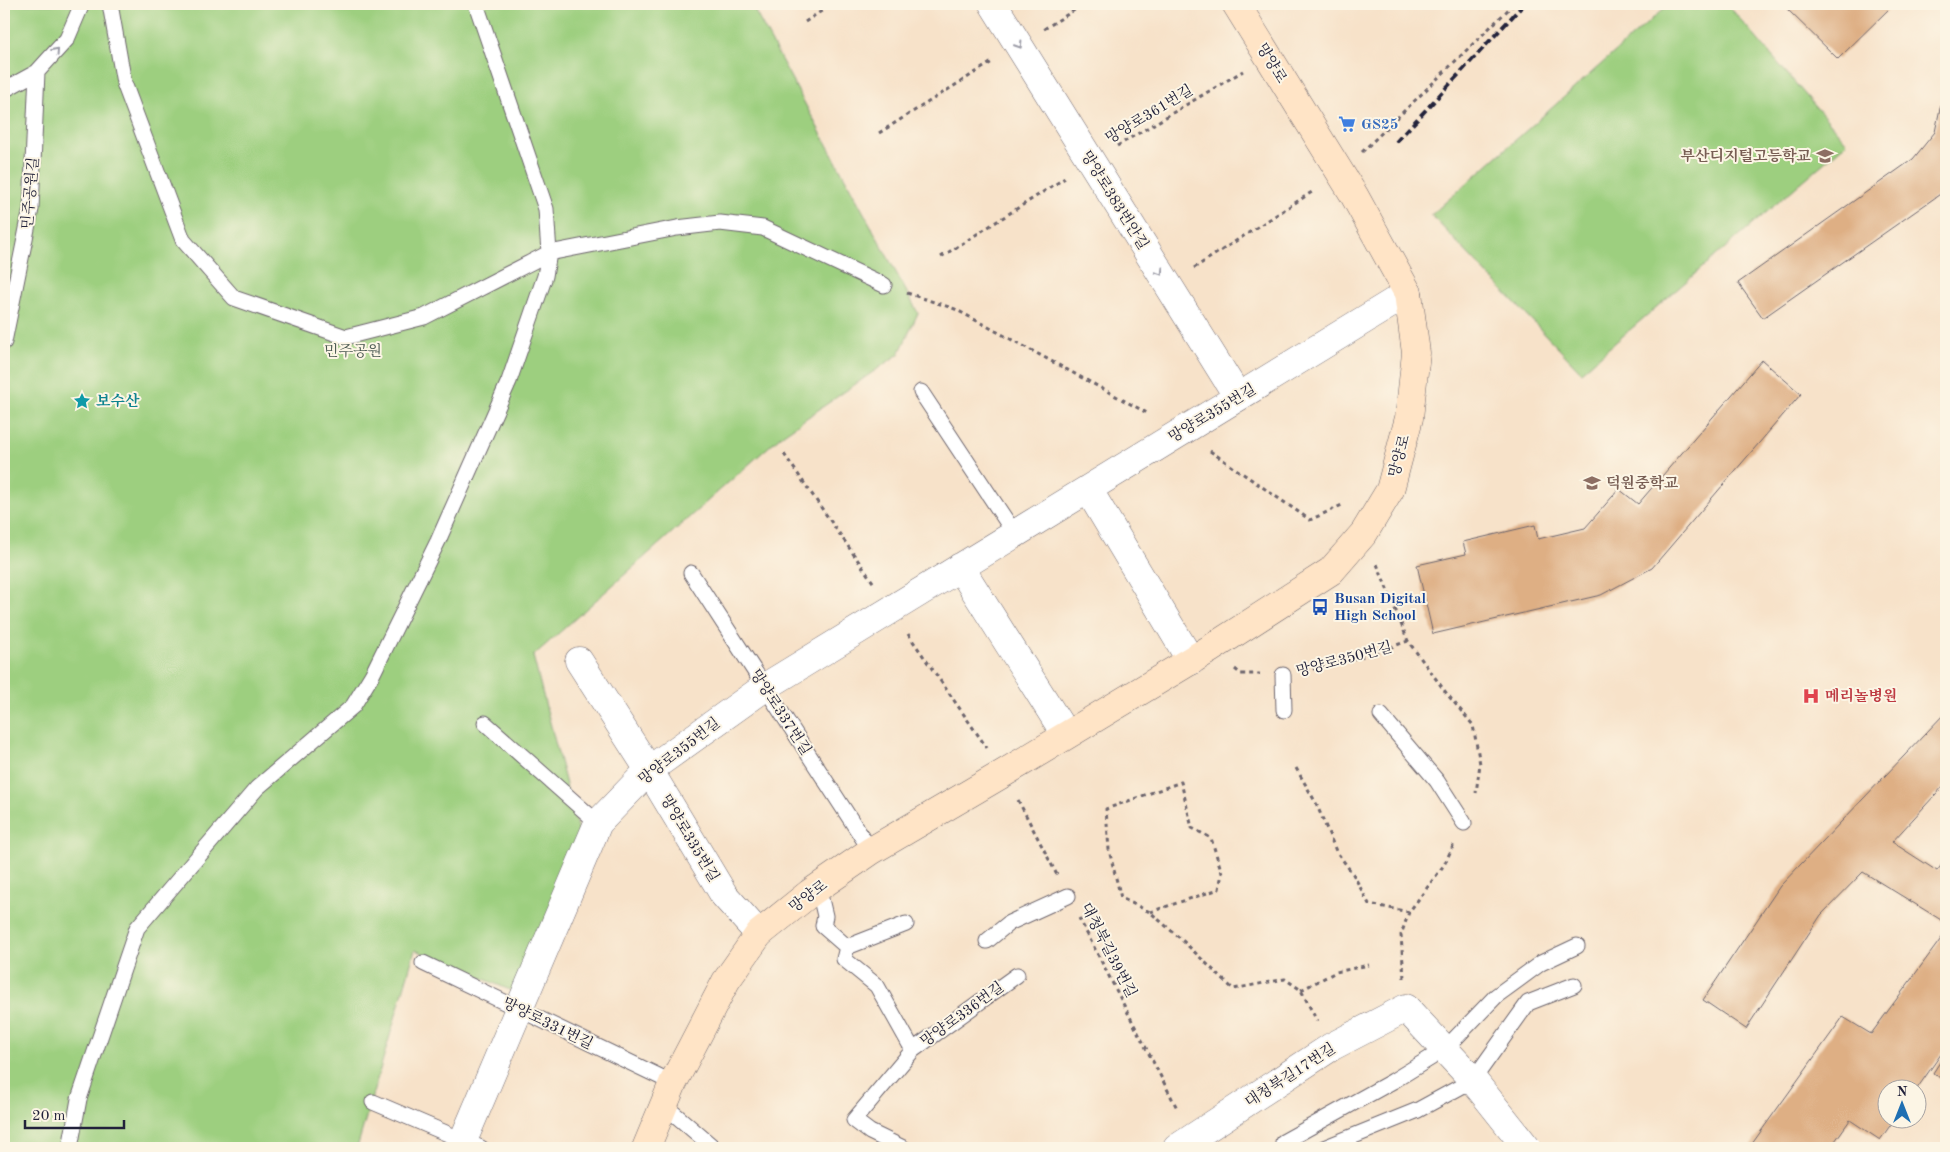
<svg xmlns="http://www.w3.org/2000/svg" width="1950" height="1152" viewBox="0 0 1950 1152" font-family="'Old Standard TT','Noto Serif KR',serif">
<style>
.green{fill:#9dcf7f;stroke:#60785d}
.building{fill:#deaf84}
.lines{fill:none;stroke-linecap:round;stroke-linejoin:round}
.lane-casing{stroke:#6d656d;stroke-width:17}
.street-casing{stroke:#6d656d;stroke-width:29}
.secondary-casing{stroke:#6d656d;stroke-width:29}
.path{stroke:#6d656d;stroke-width:3;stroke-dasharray:4 4;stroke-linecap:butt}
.lane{stroke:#fff;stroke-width:15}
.street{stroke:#fff;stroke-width:28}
.secondary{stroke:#ffe4c6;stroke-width:28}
.rail{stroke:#22223b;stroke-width:4;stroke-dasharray:8 4;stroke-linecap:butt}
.oneway{stroke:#9c9ca7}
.labels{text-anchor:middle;stroke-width:4;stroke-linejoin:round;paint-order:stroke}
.street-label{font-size:15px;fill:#22223b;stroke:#fcf5e5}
.shop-label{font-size:15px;font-weight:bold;fill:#366cbe;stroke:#fcf5e5;text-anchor:start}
.education-label{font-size:15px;font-weight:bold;fill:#785e54;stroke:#fcf5e5;text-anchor:end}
.park-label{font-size:15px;fill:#47564f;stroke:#fcf5e5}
.culture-label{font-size:15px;font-weight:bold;fill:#0d838f;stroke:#fcf5e5;text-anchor:start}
.transit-label{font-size:15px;font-weight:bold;fill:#164399;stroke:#fcf5e5;text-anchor:start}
.health-label{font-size:15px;font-weight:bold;fill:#be3a42;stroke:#fcf5e5;text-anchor:start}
</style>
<rect width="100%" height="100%" fill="#fcf5e5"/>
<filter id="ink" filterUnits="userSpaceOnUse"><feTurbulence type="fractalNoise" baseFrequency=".02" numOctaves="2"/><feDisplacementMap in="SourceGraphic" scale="10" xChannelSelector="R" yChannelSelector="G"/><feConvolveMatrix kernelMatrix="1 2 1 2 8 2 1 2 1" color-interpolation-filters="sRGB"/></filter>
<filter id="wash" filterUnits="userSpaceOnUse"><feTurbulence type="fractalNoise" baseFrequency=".0096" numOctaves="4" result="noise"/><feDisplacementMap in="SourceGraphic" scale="20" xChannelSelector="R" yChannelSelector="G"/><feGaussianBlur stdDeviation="1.12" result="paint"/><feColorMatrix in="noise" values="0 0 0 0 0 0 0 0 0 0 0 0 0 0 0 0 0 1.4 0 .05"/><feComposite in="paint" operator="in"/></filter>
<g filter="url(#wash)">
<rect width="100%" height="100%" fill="#f7e2c9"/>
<!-- green -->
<path class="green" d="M4 4H751L918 313 899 354 782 435 533 656 579 835 517 993 415 950 357 1148H4Z
M1669 4H1727L1847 143 1581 372 1431 215Z"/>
<g id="blocks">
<!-- building -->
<path class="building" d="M1782 4H1894L1838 59Z
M1945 85 1946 190 1763 318 1738 283 1913 159 1935 132Z
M1762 360 1801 394 1652 568 1601 595 1433 634 1417 565 1466 554 1463 542 1535 525 1538 539 1585 528 1619 489 1638 504Z
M1946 712V783L1892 842 1937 871 1946 859V923L1863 872 1821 915 1746 1029 1703 1000 1780 886Z
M1946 932V1047L1916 1090H1888V1120H1894L1880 1140 1850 1120 1830 1148H1749L1843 1017 1871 1034Z
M1946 1053V1082L1933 1073Z"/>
</g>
</g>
<g filter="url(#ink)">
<use href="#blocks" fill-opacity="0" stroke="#6d656d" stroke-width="1"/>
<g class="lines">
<!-- lane casing -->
<g class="lane-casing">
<path id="lane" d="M110 4 124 83 183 240 234 298 346 337 424 317 549 253 677 228 720 223 763 228 884 285
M4 90 37 72 67 39 82 4
M4 342 31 209 37 72
M921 392 1015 534
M691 573 871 851
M1283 675 1284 710
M1381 715 1437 781 1464 823
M485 723 598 823
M810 893 821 899 825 916 823 926 847 947 906 924
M987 941 1009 923 1068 896
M847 947 844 959 877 986 913 1050 1017 975
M423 963 673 1083
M373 1102 481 1148
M664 1105 714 1148
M1283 1142 1393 1081 1445 1049 1496 996 1541 963 1577 946
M70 1148 79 1099 137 928 257 788 353 706 372 675 438 541 509 381 545 276 549 253 546 209 476 4
M903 1148 870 1132 854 1120 913 1050
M1324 1148 1418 1110 1473 1080 1528 1003 1574 985"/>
</g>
<!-- street casing -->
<g class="street-casing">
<path id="street" d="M993 4 1238 397
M1088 489 1191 661
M960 567 1066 735
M579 661 649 770 724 895 759 934
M460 1148 598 823 649 770 765 687 1408 293
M1177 1148 1331 1047 1406 1008 1473 1080 1527 1148"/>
</g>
<!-- secondary casing -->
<g class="secondary-casing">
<path id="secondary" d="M646 1148 673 1083 726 981 759 934 810 893 871 851 1004 773 1210 649 1331 571 1364 533 1390 490 1409 418 1416 353 1408 293 1354 195 1236 4"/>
</g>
<!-- path -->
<path class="path" d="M805 22 832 4
M1044 29 1084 4
M879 133 992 62
M1117 146 1243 71
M1362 152 1514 4
M941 257 1065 178
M1194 268 1315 190
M907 293 955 309 1149 414
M1210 451 1310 520 1344 504
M784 454 875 585
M1377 564 1408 641 1447 694 1473 725 1480 764 1476 793
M908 634 987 748
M1235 669 1241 674H1260
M1305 671 1368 655 1408 641
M1296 768 1316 803 1336 851 1353 874 1369 904 1409 912
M1018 800 1057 875
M1150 912 1219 889 1222 873 1211 838 1192 828 1181 782 1106 809 1109 850 1121 898 1150 912 1182 940 1233 989 1285 979 1301 990 1317 1021
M1079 918 1178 1110
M1404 978 1401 935 1409 912 1444 865 1454 844
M1301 990 1336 972 1369 965"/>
<!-- lane -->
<use href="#lane" class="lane"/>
<!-- street -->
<use href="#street" class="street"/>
<!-- secondary -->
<use href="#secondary" class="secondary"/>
<!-- rail -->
<path class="rail" d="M1396 142 1524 4"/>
</g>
<!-- one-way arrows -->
<defs><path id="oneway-chevron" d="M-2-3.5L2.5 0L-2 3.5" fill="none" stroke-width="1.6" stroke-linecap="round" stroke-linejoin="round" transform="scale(1.25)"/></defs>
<g class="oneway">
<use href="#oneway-chevron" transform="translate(1019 45) rotate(58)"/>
<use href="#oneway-chevron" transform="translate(56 51) rotate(-48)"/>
<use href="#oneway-chevron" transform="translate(1160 272) rotate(58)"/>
</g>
</g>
<!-- icons -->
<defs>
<g id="supermarket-bare" transform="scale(1.35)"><path d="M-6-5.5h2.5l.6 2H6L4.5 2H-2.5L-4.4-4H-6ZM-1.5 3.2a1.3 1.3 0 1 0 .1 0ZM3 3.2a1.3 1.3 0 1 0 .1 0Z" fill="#3f7fe0" stroke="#fcf5e5" stroke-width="2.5" paint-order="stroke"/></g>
<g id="school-bare" transform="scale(1.35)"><path d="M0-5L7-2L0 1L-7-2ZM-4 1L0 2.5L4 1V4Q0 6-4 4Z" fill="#8d6e63" stroke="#fcf5e5" stroke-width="2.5" paint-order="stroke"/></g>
<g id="sight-bare" transform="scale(1.35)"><path d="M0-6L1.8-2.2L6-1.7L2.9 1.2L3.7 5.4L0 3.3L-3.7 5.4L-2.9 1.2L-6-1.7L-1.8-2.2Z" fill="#0f9aa8" stroke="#fcf5e5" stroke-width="2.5" paint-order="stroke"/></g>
<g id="bus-bare" transform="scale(1.35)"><path d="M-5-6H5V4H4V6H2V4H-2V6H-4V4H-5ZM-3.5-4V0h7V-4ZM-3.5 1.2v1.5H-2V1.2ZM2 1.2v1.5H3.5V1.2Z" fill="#1a4fb4" stroke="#fcf5e5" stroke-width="2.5" paint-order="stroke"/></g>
<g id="hospital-bare" transform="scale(1.35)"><path d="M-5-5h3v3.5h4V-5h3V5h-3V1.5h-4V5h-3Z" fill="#e0444e" stroke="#fcf5e5" stroke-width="2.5" paint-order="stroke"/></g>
</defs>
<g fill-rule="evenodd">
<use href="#supermarket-bare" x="1347" y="124"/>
<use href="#school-bare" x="1825" y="156"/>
<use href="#sight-bare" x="82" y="401"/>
<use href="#school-bare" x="1592" y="483"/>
<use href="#bus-bare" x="1320" y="607"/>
<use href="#hospital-bare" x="1811" y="696"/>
</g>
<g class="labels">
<!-- street labels -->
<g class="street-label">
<text transform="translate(1272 63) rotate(59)" y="5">망양로</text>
<text transform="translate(1149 114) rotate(-31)" y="5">망양로361번길</text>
<text transform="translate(30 193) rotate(-85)" y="5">민주공원길</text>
<text transform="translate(1115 200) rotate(58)" y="5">망양로383번안길</text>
<text transform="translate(1212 413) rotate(-31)" y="5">망양로355번길</text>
<text transform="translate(1399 456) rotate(-75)" y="5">망양로</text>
<text transform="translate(1344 659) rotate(-15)" y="5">망양로350번길</text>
<text transform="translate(781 712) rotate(57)" y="5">망양로337번길</text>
<text transform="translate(679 751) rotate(-38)" y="5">망양로355번길</text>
<text transform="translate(690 838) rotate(59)" y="5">망양로335번길</text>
<text transform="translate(808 896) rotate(-37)" y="5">망양로</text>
<text transform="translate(1109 950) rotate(63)" y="5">대청북길39번길</text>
<text transform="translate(962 1014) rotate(-36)" y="5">망양로336번길</text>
<text transform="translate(548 1023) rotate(26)" y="5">망양로331번길</text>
<text transform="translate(1290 1075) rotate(-33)" y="5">대청북길17번길</text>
</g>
<!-- shop labels -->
<g class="shop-label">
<text x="1361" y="129">GS25</text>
</g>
<!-- education labels -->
<g class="education-label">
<text x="1811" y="161">부산디지털고등학교</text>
<text x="1606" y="488" text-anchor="start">덕원중학교</text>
</g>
<!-- park labels -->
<g class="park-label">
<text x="353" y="356">민주공원</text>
</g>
<!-- culture labels -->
<g class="culture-label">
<text x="96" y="406">보수산</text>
</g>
<!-- transit labels -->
<g class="transit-label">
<text x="1334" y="603">Busan Digital<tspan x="1334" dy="17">High School</tspan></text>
</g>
<!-- health labels -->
<g class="health-label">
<text x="1825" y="701">메리놀병원</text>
</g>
</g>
<!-- margin -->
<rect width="1950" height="1152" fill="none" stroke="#fcf5e5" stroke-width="20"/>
<!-- north arrow -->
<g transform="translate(1902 1104)"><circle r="24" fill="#fcf5e5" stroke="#a5a1a1"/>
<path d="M0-4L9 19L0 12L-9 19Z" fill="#1f6fb2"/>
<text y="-8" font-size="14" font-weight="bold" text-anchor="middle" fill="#22223b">N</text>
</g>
<!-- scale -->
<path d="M25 1120v8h99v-8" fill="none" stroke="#22223b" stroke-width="2.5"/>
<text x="32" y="1120" font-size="15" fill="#22223b" stroke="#fcf5e5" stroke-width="4" paint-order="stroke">20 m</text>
</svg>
